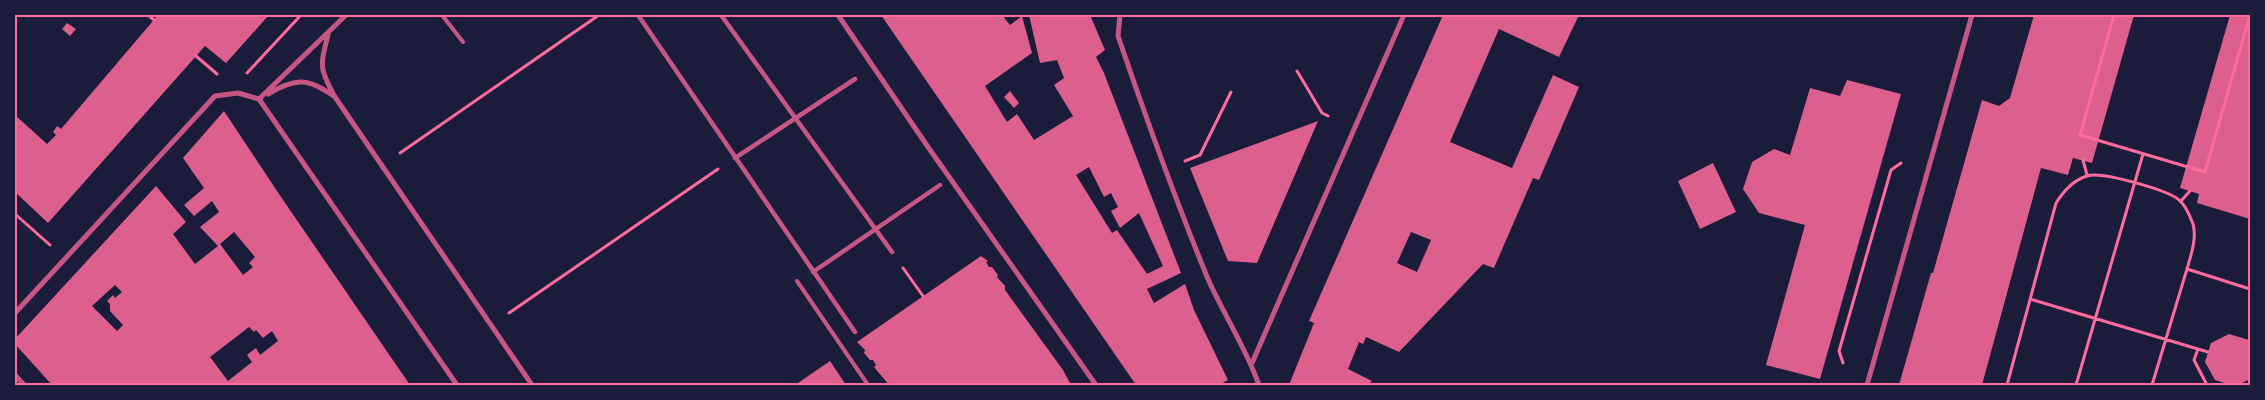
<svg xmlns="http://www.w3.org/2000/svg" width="2265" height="400" viewBox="0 0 2265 400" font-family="'Libre Baskerville',serif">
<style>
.building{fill:#dd5f8e;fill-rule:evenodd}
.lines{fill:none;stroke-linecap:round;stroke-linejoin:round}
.path{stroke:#ff6b9d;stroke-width:3}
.service{stroke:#c65784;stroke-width:4}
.pedestrian{stroke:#c65784;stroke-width:4.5}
.minor{stroke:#c65784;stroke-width:5}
.neatline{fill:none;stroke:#ff6b9d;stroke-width:2}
</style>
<rect width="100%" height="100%" fill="#1b1b3a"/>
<!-- building -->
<path class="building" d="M158 15H269L226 63 205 46 48 223 15 192V115L47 144 56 135 53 132 57 126 61 129Z
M881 15H1002L1010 25 1022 16 1032 53 985 86 1007 122 1017 114 1034 140 1073 116 1054 85 1064 78 1057 60 1040 63 1029 15H1090L1105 50 1096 57 1104 73 1181 273 1147 289 1154 303 1185 284 1194 310 1228 380 1219 385H1136ZM1089 167 1104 197 1111 193 1118 207 1111 211 1120 228 1139 213 1163 266 1147 274 1117 230 1112 233 1076 175Z
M1443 15H1579L1559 57 1499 29 1450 142 1512 168 1553 75 1579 87 1539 180 1533 178 1494 268 1483 264 1399 352 1366 337 1363 344 1359 342 1348 369 1372 381 1368 385H1289L1314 323 1309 321ZM1411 232 1431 240 1417 272 1397 263Z
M2034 15H2134L2092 163 2073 158 2068 175 2041 168 1982 385H1899L1931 273H1933L1982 100 1999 106 2010 98Z
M2230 15H2250V219L2197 203 2199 194 2180 188Z
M67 23 76 29 70 36 62 29Z
M1847 80 1901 94 1820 379 1766 365 1805 225 1759 213 1743 189 1752 162 1774 149 1790 155 1810 88 1840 96Z
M1010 91 1019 103 1014 108 1004 97Z
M224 111 279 194 410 385H52L15 344V339L156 186 186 222 173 234 195 264 218 246 200 227 219 212 212 201 194 216 184 205 204 188 183 158ZM234 232 255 257 249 263 253 267 243 275 220 244ZM115 285 122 292 115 298 113 295 107 301 110 304V311L123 325 117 331 92 306ZM249 327 254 332 256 330 263 338 272 331 278 341 260 355 256 348 247 355 252 362 228 381 210 357Z
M1318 121 1257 263 1228 261 1190 168Z
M1713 163 1736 212 1700 229 1678 181Z
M981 256 988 261 986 262 989 267H992L998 275 997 277 1005 286V290L1063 370 1071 385H889L874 367 876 365 873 360H870L864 353 865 350 857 342Z
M2229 334 2249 340 2250 342V379L2238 385H2230L2215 380 2205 362 2211 343Z
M830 361 846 385H795Z"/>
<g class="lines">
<!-- path -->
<path class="path" d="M148 15 154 20
M2114 15 2080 135 2205 172 2250 15
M196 56 217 74
M1297 71 1322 113 1328 116
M247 73 301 15
M400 153 599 15
M2083 160 2087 175
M1185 161 1200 155 1231 92
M2181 201 2190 191
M15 214 50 245
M903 268 923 296
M2030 299 2208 352
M509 313 718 169
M2198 349 2194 360 2207 385
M1843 363 1839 351 1891 170 1901 163
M2007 385 2056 203C2063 192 2073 180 2087 176 2101 171 2168 190 2179 200 2186 205 2190 216 2193 224 2197 238 2191 255 2187 269L2250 289
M2076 385 2143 154
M2152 385 2187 269"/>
<!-- service -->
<path class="service" d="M442 15 463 42
M797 281 868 385"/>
<!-- pedestrian -->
<path class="pedestrian" d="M638 15 855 332
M721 15 892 252
M735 158 855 79
M813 272 940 185"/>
<!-- minor -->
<path class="minor" d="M838 15 928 147 1096 385
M1120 15 1118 36C1146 118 1175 199 1208 279 1224 315 1246 348 1259 385
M328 35C320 66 319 68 335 97L532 385
M268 94C296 77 309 78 335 97
M261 98 259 99 457 385
M15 313 215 96 238 93 259 99 346 15
M1252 363 1404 15
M15 375 24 385
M1867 385 1972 15"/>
</g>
<!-- border -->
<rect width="2265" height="400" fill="none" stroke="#1b1b3a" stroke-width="32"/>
<rect x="16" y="16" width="2233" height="368" class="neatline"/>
</svg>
